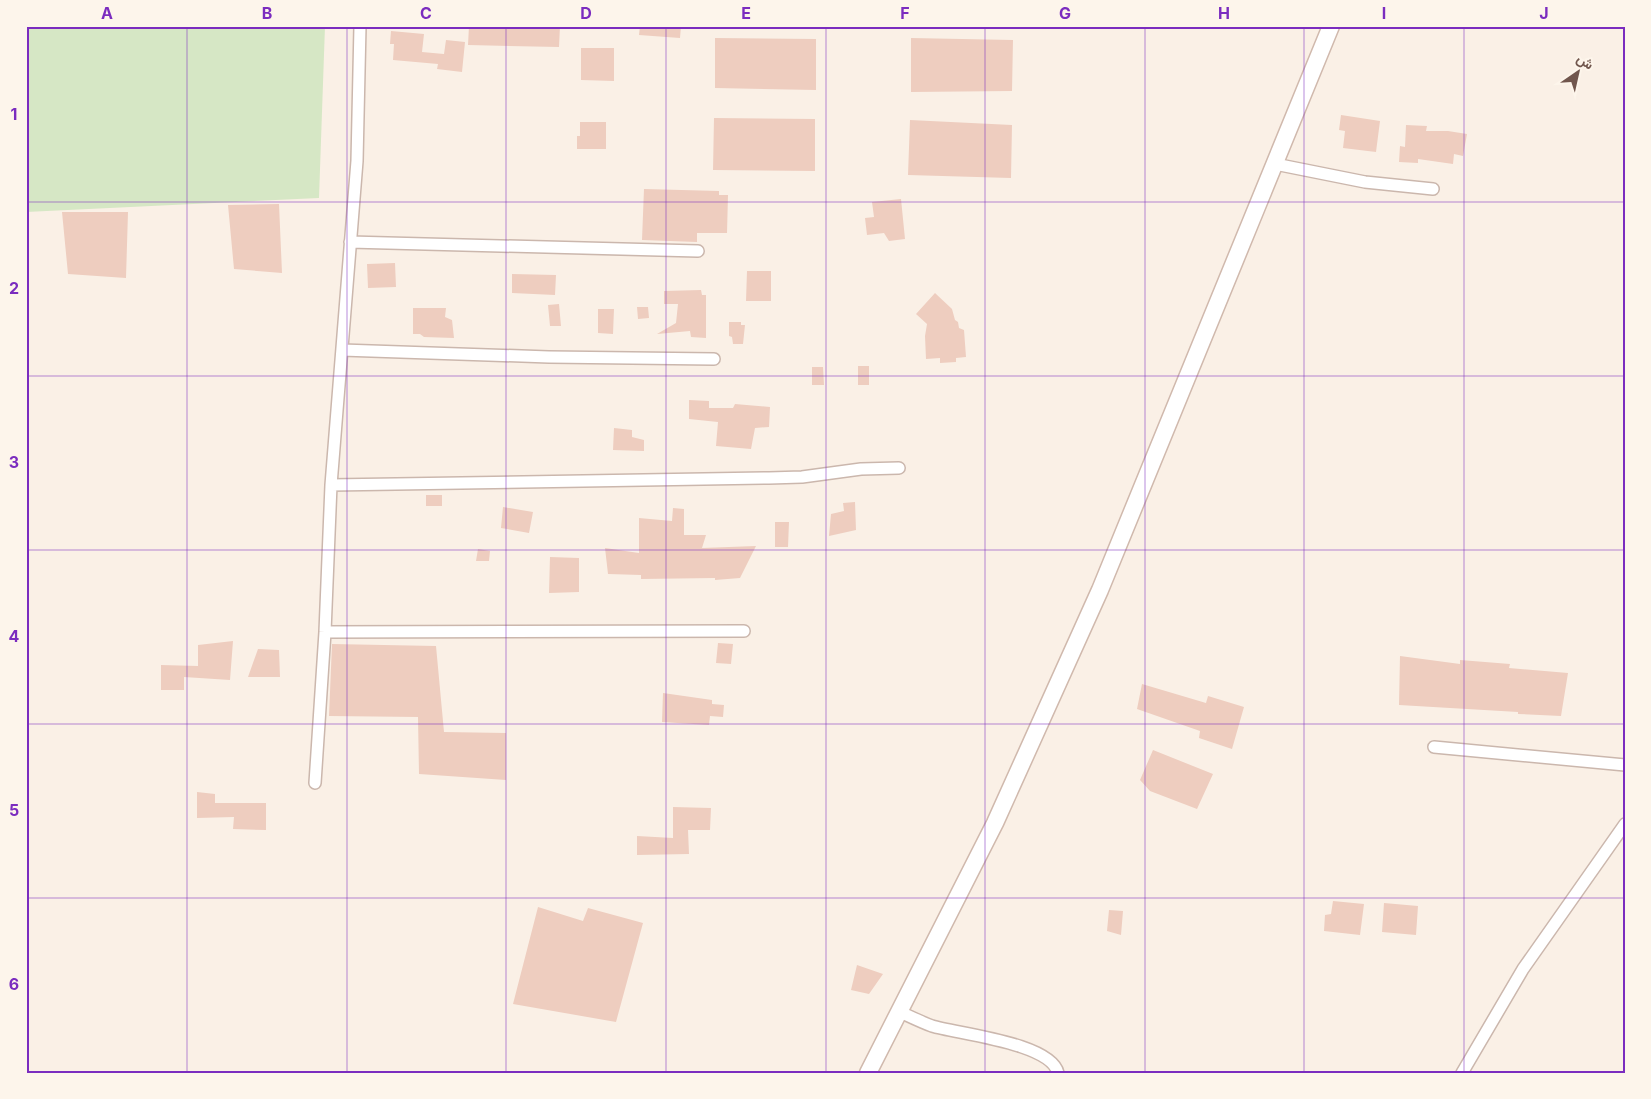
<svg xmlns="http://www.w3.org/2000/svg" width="1651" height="1099" viewBox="0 0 1651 1099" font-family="Inter,Vazirmatn,sans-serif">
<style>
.green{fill:#d6e7c5}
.building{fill:#eecdbf}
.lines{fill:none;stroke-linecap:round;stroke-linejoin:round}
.street-casing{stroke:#cbb7ad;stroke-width:14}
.secondary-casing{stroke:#d0b9ad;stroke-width:19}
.street{stroke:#fff;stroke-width:11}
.secondary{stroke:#fff;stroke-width:16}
.grid{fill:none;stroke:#7b2cbf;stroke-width:1;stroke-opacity:0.55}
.neatline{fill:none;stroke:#7b2cbf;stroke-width:2}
.grid-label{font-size:16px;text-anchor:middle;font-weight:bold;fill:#7b2cbf}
</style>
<rect width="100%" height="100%" fill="#faf0e6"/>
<!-- green -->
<path class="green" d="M26 26H325L319 198 26 212Z"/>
<!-- building -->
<path class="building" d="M469 26H560L559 47 468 45Z
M640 26H681L680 38 639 35Z
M391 31 424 34 422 52 444 54 446 40 465 42 462 72 437 69 438 64 393 60 394 44H390Z
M715 38 816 39V90L715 88Z
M911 38 1013 40 1012 91 911 92Z
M581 48H614V81L581 80Z
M1341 115 1380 121 1376 152 1343 148 1345 131 1339 130Z
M714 118 815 119V171L713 170Z
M910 120 1012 125 1011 178 908 175Z
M580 122H606V149H577V136H580Z
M1406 125 1427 126 1426 131H1448L1467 134 1463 156 1454 154 1453 164 1418 159V163L1399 162 1400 146 1405 147Z
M644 189 719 191V195H728L727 233H697V242L642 240Z
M901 199 905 239 889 241 884 233 867 235 865 218 874 217 872 202Z
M279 204 282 273 234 269 228 205Z
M62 212H128L126 278 68 274Z
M395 263 396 287 368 288 367 264Z
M747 271H771V301H746Z
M512 274 556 275 555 295 512 293Z
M701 290 702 295H706V338L691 337 690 331 657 334 676 323 678 304H664V291Z
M935 293 952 309 955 320 958 322 959 328 964 330 966 357 956 358V362L940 363V358L926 359 925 336 927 324 916 314Z
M559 304 561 326H550L548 305Z
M637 307H648L649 318 638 319Z
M413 308H446L445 317 452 320 454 338 424 337 420 334H413Z
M598 309H614L613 334 598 333Z
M729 322H741V325H745L743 344H733L732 337 729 336Z
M858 366H869V385H858Z
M812 367H823L824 385H812Z
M689 400 709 401V408H733L735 404 770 407 769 427 755 428 751 449 716 446 718 422 689 419Z
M614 428 632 430V437L644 440V451L613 450Z
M426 495H442V506H426Z
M855 502 856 530 829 536 831 514 844 511 843 503Z
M503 507 533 512 529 533 501 528Z
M673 508 684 509V535H706L702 548 756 546 740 578 715 580V578L641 579V575L608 574 605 548 639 553V518L672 521Z
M775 522H789L788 547H775Z
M478 549 490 551 489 561H476Z
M550 557 579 558V592L549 593Z
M233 641 230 680 184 677V690H161V665L198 666V645Z
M718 643 733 644 731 664 716 663Z
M332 644 436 646 444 732 506 733V780L419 774 418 717 329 716Z
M258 649 279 650 280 677H248Z
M1400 656 1460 664V660L1510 664 1509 668 1568 673 1561 716 1518 714V712L1399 705Z
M1142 684 1206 703 1208 696 1244 707 1232 749 1199 738 1200 731 1137 709Z
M663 693 712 700V704L724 705 723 717 710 716 709 725 662 722Z
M1153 750 1213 774 1197 809 1150 791 1140 780Z
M197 792 215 794V803H266V830L233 829 234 817 197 818Z
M673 807 711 808 710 830H688L689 854 637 855V836L673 838Z
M1333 901 1364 904 1360 935 1324 931 1325 915 1331 914Z
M1384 903 1418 906 1416 935 1382 932Z
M538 907 583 921 588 908 643 923 616 1022 513 1004Z
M1109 910 1123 911 1121 935 1107 931Z
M857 965 883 974 869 994 851 990Z"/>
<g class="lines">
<!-- street casing -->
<g class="street-casing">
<path id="street" d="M1275 164 1365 182 1433 189
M350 242 698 251
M342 350 549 357 714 359
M331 485 769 478 802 477 861 469 899 468
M325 632 744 631
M1434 747 1625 765
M315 783 325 632 331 485 357 161 360 26
M900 1012C911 1017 921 1022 932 1026 959 1034 1051 1043 1058 1073
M1462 1073 1523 969 1625 824"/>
</g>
<!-- secondary casing -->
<g class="secondary-casing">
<path id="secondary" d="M868 1073 995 823 1100 590 1331 26"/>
</g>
<!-- street -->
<use href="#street" class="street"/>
<!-- secondary -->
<use href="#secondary" class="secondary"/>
</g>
<!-- grid -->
<path class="grid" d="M187 26V1073M347 26V1073M506 26V1073M666 26V1073M826 26V1073M985 26V1073M1145 26V1073M1304 26V1073M1464 26V1073M26 202H1625M26 376H1625M26 550H1625M26 724H1625M26 898H1625"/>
<!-- border -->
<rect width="1651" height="1099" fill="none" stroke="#fdf5eb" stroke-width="55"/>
<!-- north arrow -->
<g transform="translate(1578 72) rotate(34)" stroke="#fdf5eb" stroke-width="4" paint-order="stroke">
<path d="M0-4L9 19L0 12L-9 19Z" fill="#71564d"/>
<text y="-8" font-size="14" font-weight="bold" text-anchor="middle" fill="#71564d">ش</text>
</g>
<rect x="28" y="28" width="1596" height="1044" class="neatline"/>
<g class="grid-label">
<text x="107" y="19">A</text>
<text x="267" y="19">B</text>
<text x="426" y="19">C</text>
<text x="586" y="19">D</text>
<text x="746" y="19">E</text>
<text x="905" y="19">F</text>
<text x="1065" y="19">G</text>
<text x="1224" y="19">H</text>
<text x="1384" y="19">I</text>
<text x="1544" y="19">J</text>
<text x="14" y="120">1</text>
<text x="14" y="294">2</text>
<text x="14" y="468">3</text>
<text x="14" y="642">4</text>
<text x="14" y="816">5</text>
<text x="14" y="990">6</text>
</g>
</svg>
